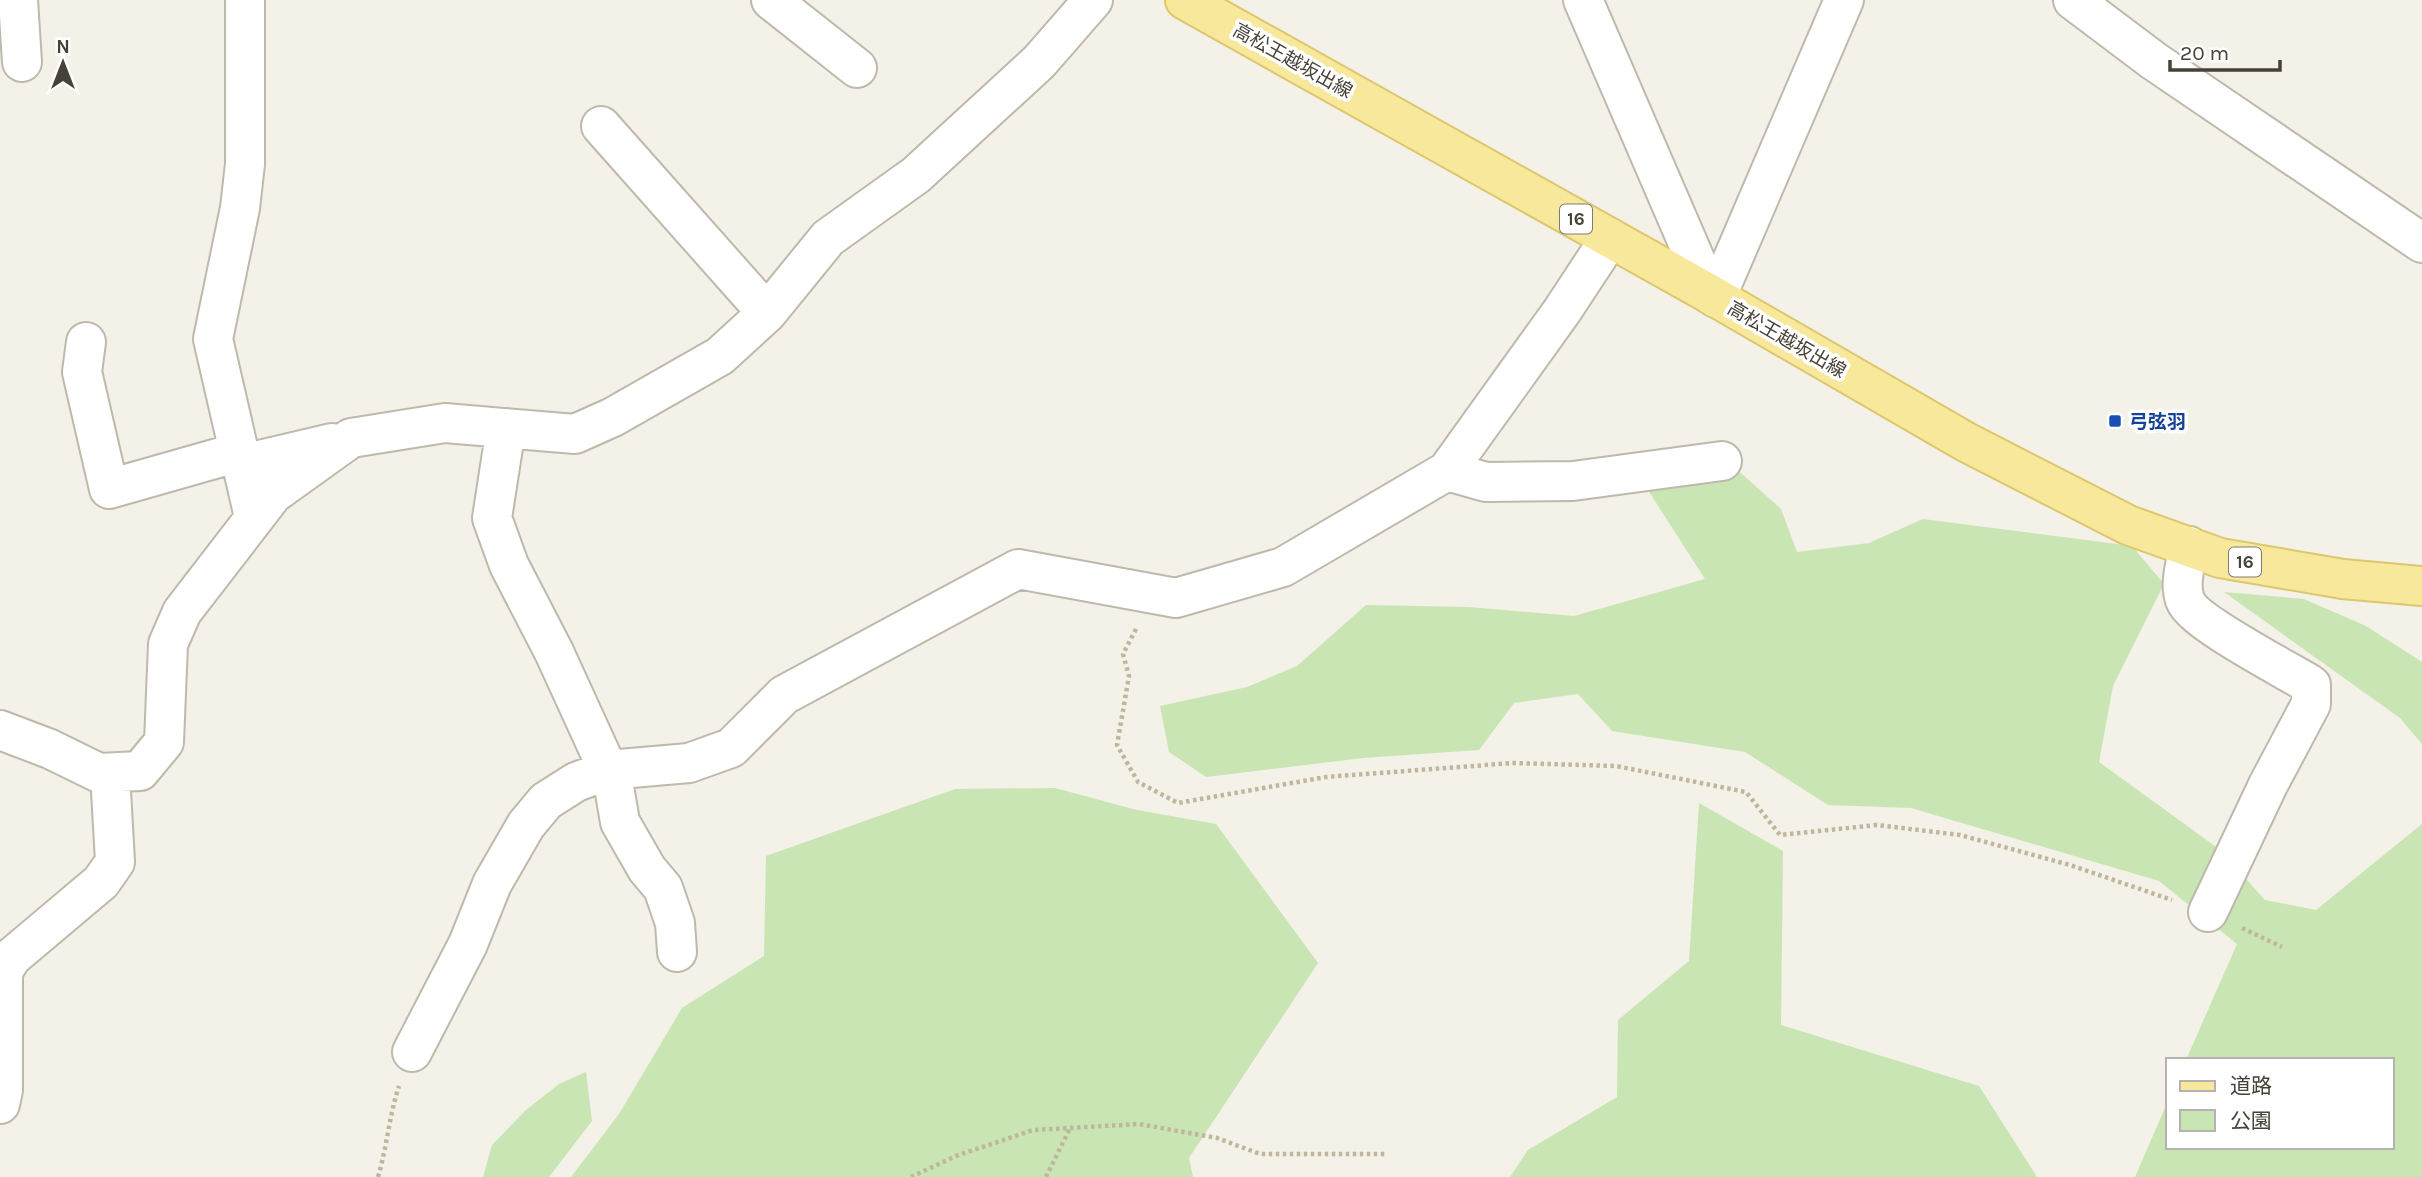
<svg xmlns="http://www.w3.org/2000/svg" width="2422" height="1177" viewBox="0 0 2422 1177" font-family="Karla,'Noto Sans JP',sans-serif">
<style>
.green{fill:#c9e5b3}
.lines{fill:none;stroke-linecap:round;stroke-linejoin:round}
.minor-casing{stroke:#beb9ab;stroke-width:42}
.major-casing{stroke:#ddc76c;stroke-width:42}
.path{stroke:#bfb79d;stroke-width:4.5;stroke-dasharray:3.5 3.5;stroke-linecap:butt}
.minor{stroke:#fff;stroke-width:38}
.major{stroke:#f8e89b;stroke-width:38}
.transit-dot{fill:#1a4fb4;stroke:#fff;stroke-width:2.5}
.labels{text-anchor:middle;stroke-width:7;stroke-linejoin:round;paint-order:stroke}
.shield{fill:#fff;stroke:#7e7b73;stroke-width:2}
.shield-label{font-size:18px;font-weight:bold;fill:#464237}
.street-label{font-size:19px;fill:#464237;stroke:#fff}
.transit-label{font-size:19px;font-weight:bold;fill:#164399;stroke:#fff;text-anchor:start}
</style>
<rect width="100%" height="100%" fill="#f3f1e8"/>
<!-- green -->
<path class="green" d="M1734 467 1781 509 1797 552 1869 543 1923 519 2132 546 2164 584 2113 686 2099 762 2219 849 2265 900 2316 910 2422 824V1177H2135L2168 1101V1147H2392V1060H2186L2237 944 2159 881 1911 808 1828 805 1745 752 1612 731 1578 694 1514 703 1479 750 1363 758 1206 777 1169 752 1160 706 1247 687 1297 666 1366 605 1469 607 1574 616 1705 579 1644 484Z
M2224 592 2304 599 2366 626 2422 662V744L2400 718Z
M1055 788 1137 810 1216 824 1318 963 1189 1158 1193 1177H571L619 1114 682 1008 764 956 766 856 955 789Z
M1699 803 1783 851 1781 1025 1979 1086 2037 1177H1510L1528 1150 1617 1097 1618 1020 1689 961Z
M586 1072 592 1121 549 1177H483L492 1145 526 1110 559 1084Z"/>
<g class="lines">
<!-- minor casing -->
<g class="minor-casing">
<path id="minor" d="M18 0 22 62
M245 0V164L240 208 213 339 254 517
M771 0 857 68
M1583 0 1710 294
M2073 0 2154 61 2422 243
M601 126 767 313
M1716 298 1844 0
M86 342 82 372 109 489 239 452
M506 428 492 518 509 565 554 652 613 781 620 822 647 869 663 888 675 923 677 952
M242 464 332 443
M1447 471 1486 482 1573 481 1722 461
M2189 546C2186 563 2179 583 2185 600 2193 622 2287 670 2311 685V704L2268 785 2208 912
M0 730 50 749 99 773 140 771 164 742 168 644 182 612 273 494 351 438 445 423 575 434 613 417 720 356 767 313 828 238 916 175 1039 62 1093 0
M412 1052 468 944 492 884 526 825 546 801 576 782 608 770 689 763 731 748 784 695 1018 569 1176 598 1283 567 1447 471 1562 311 1610 238
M0 1104 3 1090V971L12 957 101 882 115 862 110 773"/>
</g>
<!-- major casing -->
<g class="major-casing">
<path id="major" d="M1185 0 1710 294 1966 442 2128 525 2220 558 2343 579 2422 586"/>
</g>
<!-- path -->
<path class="path" d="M1136 629 1123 654 1129 676 1117 745 1138 782 1178 803 1326 777 1513 763 1616 766 1746 792 1780 835 1877 825 1960 835 2070 865 2172 900
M2242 928 2282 947
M378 1177C387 1147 389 1116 399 1086
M911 1177 956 1156 1033 1130 1139 1124 1217 1138 1260 1154H1385
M1046 1177 1070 1128"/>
<!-- minor -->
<use href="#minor" class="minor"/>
<!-- major -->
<use href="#major" class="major"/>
</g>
<!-- markers -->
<rect class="transit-dot" x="2108" y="414" width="14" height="14" rx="3.5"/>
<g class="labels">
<!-- shield labels -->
<g class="shield">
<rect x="1560" y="204.5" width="32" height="29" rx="5"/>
<rect x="2229" y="547.5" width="32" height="29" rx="5"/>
</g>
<g class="shield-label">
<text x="1576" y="225">16</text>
<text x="2245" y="568">16</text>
</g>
<!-- street labels -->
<g class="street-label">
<text transform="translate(1293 60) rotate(29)" y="7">高松王越坂出線</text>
<text transform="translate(1787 339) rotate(30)" y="7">高松王越坂出線</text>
</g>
<!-- transit labels -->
<g class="transit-label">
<text x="2129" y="428">弓弦羽</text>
</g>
</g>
<!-- legend -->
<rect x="2166" y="1058" width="228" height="91" fill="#ffffff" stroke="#b5b3af" stroke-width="2"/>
<rect x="2180" y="1081" width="35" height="10" fill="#f8e89b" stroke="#b5b3af" stroke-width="2"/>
<text x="2230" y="1093" font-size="21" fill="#464237">道路</text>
<rect x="2180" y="1110" width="35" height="21" fill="#c9e5b3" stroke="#b5b3af" stroke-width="2"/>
<text x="2230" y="1128" font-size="21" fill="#464237">公園</text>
<!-- north arrow -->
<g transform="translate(63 63)" stroke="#ffffff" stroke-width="5" paint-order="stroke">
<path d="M0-5L12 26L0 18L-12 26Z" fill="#464237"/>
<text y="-10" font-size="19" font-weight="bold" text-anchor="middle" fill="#464237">N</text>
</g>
<!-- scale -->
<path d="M2170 60v10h110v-10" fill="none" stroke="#464237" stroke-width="3.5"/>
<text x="2180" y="60" font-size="21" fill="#464237" stroke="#ffffff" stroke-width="5" paint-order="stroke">20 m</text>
</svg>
